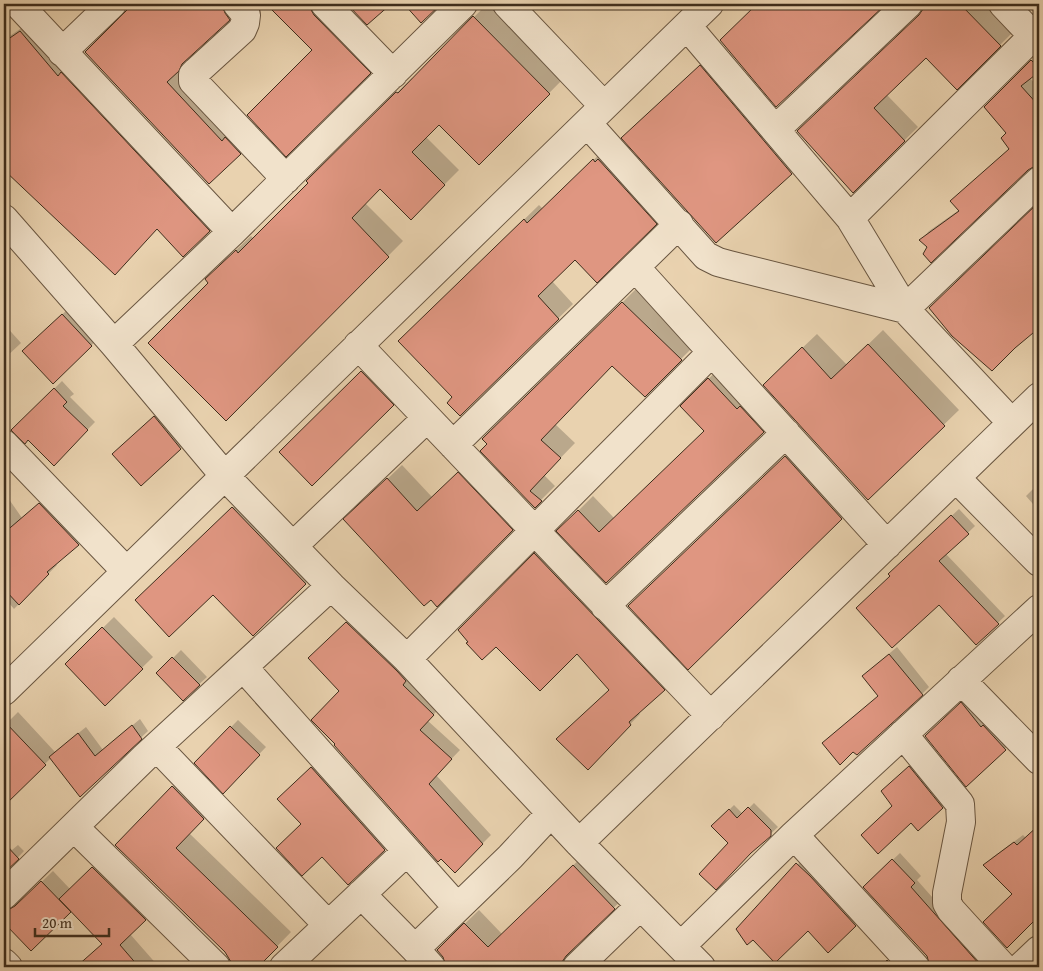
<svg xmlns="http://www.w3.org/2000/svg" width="1043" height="971" viewBox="0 0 1043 971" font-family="'Gentium Book Plus',serif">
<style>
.shadow{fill:#0003}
.building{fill:#df9681;stroke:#3e2d1c}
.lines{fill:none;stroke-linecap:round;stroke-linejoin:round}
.minor-casing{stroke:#695641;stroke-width:30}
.minor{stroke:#f1e2cb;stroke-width:28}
</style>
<rect width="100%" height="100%" fill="#e9d2af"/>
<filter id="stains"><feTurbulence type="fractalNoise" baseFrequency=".004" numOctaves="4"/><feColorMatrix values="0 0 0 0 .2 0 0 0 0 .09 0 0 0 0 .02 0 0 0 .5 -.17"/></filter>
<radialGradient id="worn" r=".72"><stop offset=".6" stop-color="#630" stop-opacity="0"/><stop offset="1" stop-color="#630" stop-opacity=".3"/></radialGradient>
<!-- shadow -->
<path class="shadow" d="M136 4H242L243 5 198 47 193 55 181 67 237 127 254 139 240 153 86 52Z
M267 4H331L384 58 286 155 313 50Z
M487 4H490L564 78 479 164 439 123 426 137 459 170 411 218 380 188 365 203 403 241 226 419 210 283 221 264 251 236 254 239 309 183 307 181 412 78 413 79Z
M758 4H884L776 105 721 40Z
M924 4H986L1013 32 957 88 926 56 886 94 918 127 853 191 798 131 921 14 924 8Z
M33 20 221 219 209 230 157 228 4 156V40Z
M715 52 806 158 716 242 637 123Z
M1039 54V70L1030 78 1039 88V165H1035L929 247 921 240 929 231 959 210 1010 148 1008 133 985 107Z
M608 146 670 209 597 281 575 258 552 281 573 304 460 414 454 397 400 341 539 205 543 209Z
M1039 204V326L1014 347 939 299Z
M637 288 696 344 645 395 613 364 555 424 575 443 544 475 555 486 535 506 484 439Z
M70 307 99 338 53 382 24 351Z
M4 324 21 343 4 359Z
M883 330 959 410 868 498 779 370 817 334 847 365Z
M373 361 404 393 312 484 281 452Z
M723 364 778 417 606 581 558 531 593 496 615 519 706 431 682 406Z
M62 381 74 394 70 397 95 422 54 464 28 439 13 430Z
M162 409 188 440 141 484 121 446Z
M800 442 856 504 688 668 644 591Z
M473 459 527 515 437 605 360 505 402 465 432 497Z
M1039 483V511L1026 496Z
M4 492 22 518 48 496 87 536 55 563 57 565 14 609 9 603 4 608Z
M247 494 319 570 305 584 213 593 151 586Z
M959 509 975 526 946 554 1005 616 977 643 939 603 891 576 897 567Z
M545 544 674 679 638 712 640 714 588 768 610 689 577 652 469 642 459 630Z
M356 614 442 705 428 721 460 750 436 775 491 835 455 871 341 691 319 649Z
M114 617 153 657 105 704 66 664Z
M897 647 929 687 922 694 879 695 871 669Z
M181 650 207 677 183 699 158 673Z
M969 696 1012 742 966 785 933 729Z
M18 712 55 752 86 727 103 750 140 719 148 731 80 795 51 758 4 804V726Z
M238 720 266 747 223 792 196 763Z
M323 756 396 838 348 883 303 824 290 788Z
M916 760 949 800 918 829 893 806 889 785Z
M187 772 217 804 189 833 291 932 257 967H232V962L226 951 117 845Z
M754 803 778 827 752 851 730 843 713 826 734 805 743 814Z
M1039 826V917L1037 919 1014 894 985 865 993 857 1023 835 1026 838Z
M4 841 12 850 18 845 24 851 4 872Z
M587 852 628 894 579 941 575 948 576 958 566 967H449L447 966 444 956 438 950 479 910 502 934Z
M900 853 921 876 917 880 986 958 977 967H952L947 962 942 967H931L932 964 928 956 864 887Z
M104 857 155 908 130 934 159 967H77L103 943 71 910 31 949 4 916V898L21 899 28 895 53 871 70 889Z
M804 858 861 919 828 951 808 929 754 939 737 929Z"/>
<!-- building -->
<path class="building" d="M133 4H222L225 13 230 20 182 64 179 71 167 82 222 141 225 137 241 154 209 184 85 52Z
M266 4H310V8L314 15 371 73 286 157 247 115 312 50Z
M347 4H391L367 25Z
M404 4H441L421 23Z
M757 4H886L776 107 720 40Z
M923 4H960L1001 46 957 90 926 58 874 108 905 141 853 193 797 131 919 15 923 9Z
M473 16 550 94 479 165 439 125 412 152 445 185 411 220 380 189 352 218 389 257 226 421 148 343 208 283 205 279 236 250 238 253 308 183 306 181 396 92 398 93Z
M20 31 58 76 61 72 210 231 183 257 157 229 115 275 4 170V42Z
M1031 60 1039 68V72L1021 86 1039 106V166H1035L1028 170 931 263 923 254 927 247 919 240 959 211 950 201 1009 149 1001 138 1006 133 984 107Z
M700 65 792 174 716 243 621 138Z
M593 159 595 162 598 159 657 224 597 283 575 260 538 296 559 319 460 416 447 403 452 397 398 341 524 219 527 223Z
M1039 202V328L1015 348 992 371 952 336 929 308Z
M622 302 682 360 645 397 612 366 541 440 561 458 530 491 542 501 535 508 480 451 487 444 482 439Z
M62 314 92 346 53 384 22 351Z
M868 344 945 426 868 500 763 385 802 347 831 379Z
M361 371 394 405 312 486 279 452Z
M708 378 737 409 740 406 764 432 606 583 556 531 578 510 599 532 704 431 680 406Z
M54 388 67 402 63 406 88 430 54 466 28 440 25 444 11 430Z
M154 416 181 449 141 486 112 454Z
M785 456 842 519 688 670 628 606Z
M458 472 513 530 437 607 431 600 424 606 343 519 387 478 417 511Z
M39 503 79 545 47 572 49 574 19 605 4 589V533Z
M232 507 306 584 253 636 213 595 169 637 135 600Z
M951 515 969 534 939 561 999 624 976 645 939 605 892 648 856 608 890 576 888 574Z
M534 553 665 690 629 722 631 725 588 770 556 739 609 690 577 654 540 691 496 647 482 660 466 643 468 642 458 630Z
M346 622 397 671 406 681 403 685 434 715 420 730 452 759 429 784 483 844 455 873 441 859 438 862 334 745 335 744 311 720 339 691 308 658Z
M102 627 143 669 105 706 65 664Z
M889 654 923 695 857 755 853 752 840 765 822 743 878 696 862 676Z
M172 657 200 685 183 701 156 673Z
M961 702 981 727 983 725 1006 750 966 787 925 736Z
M4 721 46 765 4 806Z
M132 725 142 739 80 797 49 757 78 733 95 756Z
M230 726 260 755 223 794 194 763Z
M909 766 943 808 918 831 911 823 878 854 861 835 892 806 881 791Z
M311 767 385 850 348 885 322 857 302 876 276 848 301 824 277 799Z
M172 786 204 819 176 848 278 947 258 967H231V962L225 952 115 845Z
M748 807 771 830V836L751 853 716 890 699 874 728 843 711 826 729 809 737 818Z
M1039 825V916L1007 948 983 922 1012 894 983 865 1014 842 1017 845Z
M4 843 19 859 4 873Z
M892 859 915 883 911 887 980 965 978 967H930L927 956 863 887Z
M796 863 810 876 856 926 828 953 808 931 775 963 753 940 747 945 736 929Z
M573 865 615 909 566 956 562 962V967H446L443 957 437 950 464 923 488 947Z
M92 867 146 920 120 945 139 967H76L102 944 59 899Z
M41 881 71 912 31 951 4 923V910H8L15 906Z
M887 960 894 967H880Z"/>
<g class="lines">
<!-- minor casing -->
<g class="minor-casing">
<path id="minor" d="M18 4 232 232
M237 4 246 15 245 23 242 30 197 71 193 75V81L286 179
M325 4 393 74
M507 4 604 106
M1003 4 1039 42
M687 26 850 218 905 309 1012 423
M62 52 112 4
M587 123 706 256 718 262 729 265 905 309 1039 181
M776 129 908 4
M850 218 1033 36
M4 219 114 344 224 475 331 586 407 659 579 843 701 967
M635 267 887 545
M114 344 232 232 463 4
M358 345 711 716
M4 444 126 571
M453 445 679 224
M956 478 1039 562
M293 546 427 418
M605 606 786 433
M407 659 712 352
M243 667 457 907
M961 680 1039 760
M4 691 709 4
M903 734 960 804 961 822 947 893V903L951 910 1003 967
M157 747 328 925
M74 827 216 967
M794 835 915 967
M579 843 1039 397
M361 894 415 949
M4 895 145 757 331 586
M681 946 794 835 1039 609
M4 963 8 967
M284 967 407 851
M431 967 415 949 510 857 551 813
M577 967 640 906
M1021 967 1039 950"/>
</g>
<!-- minor -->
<use href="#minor" class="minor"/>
</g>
<!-- margin -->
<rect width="1043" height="971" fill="none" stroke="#e9d2af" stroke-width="20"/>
<rect x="5" y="5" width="1033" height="961" fill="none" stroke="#3e2d1c" stroke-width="2.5"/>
<rect x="10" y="10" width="1023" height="951" fill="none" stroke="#3e2d1c"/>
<!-- scale -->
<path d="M35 928v8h74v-8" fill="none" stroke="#3e2d1c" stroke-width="2.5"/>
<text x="42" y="928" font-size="15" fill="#3e2d1c" stroke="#f1e2cb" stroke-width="4" paint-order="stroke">20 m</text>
<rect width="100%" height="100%" filter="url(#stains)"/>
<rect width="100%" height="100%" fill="url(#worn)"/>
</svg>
